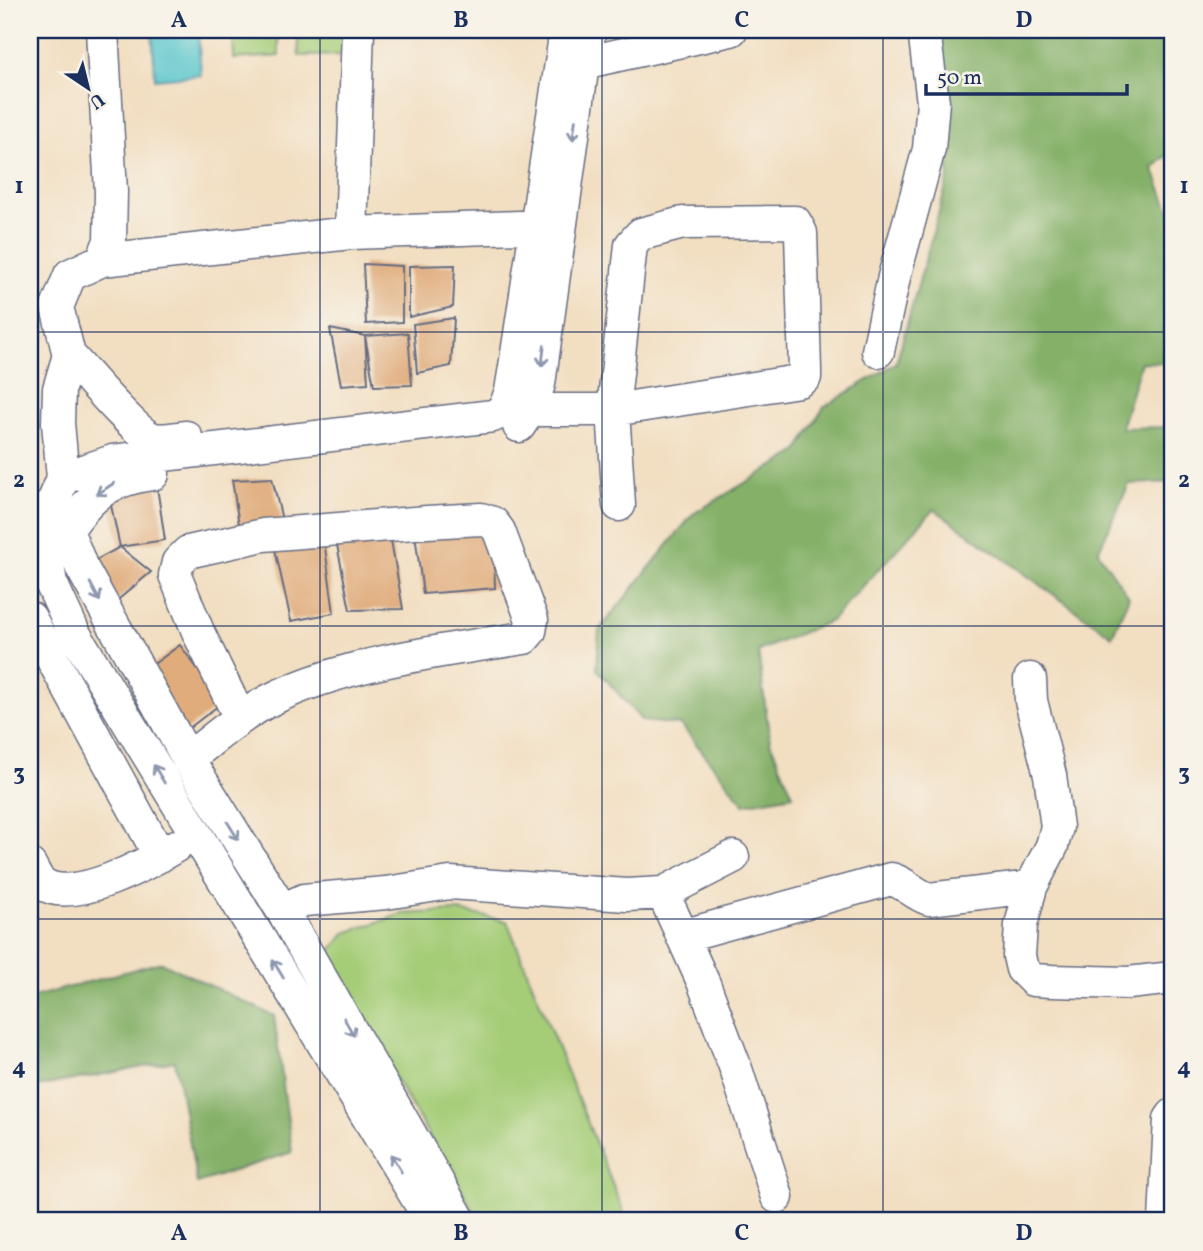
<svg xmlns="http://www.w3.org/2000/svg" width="1203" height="1251" viewBox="0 0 1203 1251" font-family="Vollkorn,serif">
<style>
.green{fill:#a5cd78;stroke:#607e6b;stroke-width:2}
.forest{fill:#84b068;stroke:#507063;stroke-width:2}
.water{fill:#59c6cc;stroke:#3a7a95;stroke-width:2}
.building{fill:#e0ac7b}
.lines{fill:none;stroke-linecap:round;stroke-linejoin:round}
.minor-casing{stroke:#666c81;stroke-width:35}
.minor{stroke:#fff;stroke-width:32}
.oneway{stroke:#8d97ae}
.grid{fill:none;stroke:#1b2f5e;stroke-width:2;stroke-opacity:0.55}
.neatline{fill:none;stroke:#1b2f5e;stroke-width:2.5}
.grid-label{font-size:23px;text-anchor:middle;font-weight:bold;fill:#1b2f5e}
</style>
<rect width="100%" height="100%" fill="#f7f3e8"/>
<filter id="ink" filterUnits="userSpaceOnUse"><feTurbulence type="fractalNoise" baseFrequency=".0143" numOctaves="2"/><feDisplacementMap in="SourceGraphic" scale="14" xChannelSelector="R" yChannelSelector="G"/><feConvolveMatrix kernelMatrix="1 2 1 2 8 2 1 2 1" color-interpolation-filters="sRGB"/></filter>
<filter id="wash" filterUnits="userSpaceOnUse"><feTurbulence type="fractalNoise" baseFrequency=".00686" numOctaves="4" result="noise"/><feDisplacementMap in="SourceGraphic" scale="28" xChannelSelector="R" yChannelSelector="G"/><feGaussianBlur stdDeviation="1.57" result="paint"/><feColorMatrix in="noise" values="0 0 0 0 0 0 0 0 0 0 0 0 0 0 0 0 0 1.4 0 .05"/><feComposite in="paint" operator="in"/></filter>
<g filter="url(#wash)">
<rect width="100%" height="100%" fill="#f2dec1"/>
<!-- green -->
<path class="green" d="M233 30H278L279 56 234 59Z
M298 30H343L345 55 299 56Z
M458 911 507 921 627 1221H480L324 959 345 933 402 914Z"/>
<!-- forest -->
<path class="forest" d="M938 30H1173V150L1153 168 1173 220V363L1141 362 1121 428 1173 427V482L1129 484 1098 552 1129 597 1112 636 934 509 831 621 758 651 770 742 793 795 744 804 681 725 642 721 597 669 599 630 693 514 797 452 824 407 896 363 949 176Z
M161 962 274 1016 292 1152 197 1183 175 1061 30 1088V998Z"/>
<!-- water -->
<path class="water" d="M152 30H198L201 75 155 79Z"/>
<g id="blocks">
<!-- building -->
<path class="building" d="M363 264 402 266V322L366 324Z
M455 265 453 307 409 317V266Z
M454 318 451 366 417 373 413 324Z
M330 329 365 336 408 333 412 385 374 386 365 336 368 383 341 385Z
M272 478 282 520 240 531 232 480Z
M157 487 165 540 120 547 151 572 113 604 87 565 120 547 109 496Z
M493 523 495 588 423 594 415 534Z
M324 540 334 613 291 621 275 549Z
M336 540H391L403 609 350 610Z
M180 645 197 668 202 663 223 702 184 732 147 669Z"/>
</g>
</g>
<g filter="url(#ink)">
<use href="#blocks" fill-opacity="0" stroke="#666c81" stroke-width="2"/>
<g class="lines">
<!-- minor casing -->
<g class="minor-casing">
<path id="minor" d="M566 61 583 63 731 30
M351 233 358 30
M102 260 351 233 520 227
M878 351 894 277 929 149 933 102 924 30
M69 355C85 372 136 434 154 439 164 441 176 438 186 437
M504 410H613L799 381 805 377V370L801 233 795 222 683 223 641 234 631 245 613 410 619 505
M519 426 530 410 539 384 583 63 590 30
M63 478 58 423 59 389 69 355 57 307 70 275 102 260 110 241 111 192 102 30
M67 530C92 494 109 480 153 474
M67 530 81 566 188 759 282 910 460 1221
M30 618 160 856
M1030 679 1031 701 1050 775 1057 827 1052 846 1031 887 1021 925 1019 956 1022 969 1033 980 1052 981 1128 983 1173 978
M188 759C214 738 240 716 270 700 346 662 441 651 524 638L530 631 532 620 499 531 493 523 481 519 427 522 263 535 188 552 178 562 175 575 199 634 240 718
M30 865C33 870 37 880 42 883 71 906 149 863 176 846
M663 893 704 984 736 1069 777 1197
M282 910 304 900 386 893 450 883 627 895 663 893 733 857
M682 936 891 879C906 883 914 894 929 899L1031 887
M431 1221 74 633 51 583 40 520 54 500 63 478 113 461 493 416 504 410 511 391 515 367 566 30
M1165 1221 1170 1119 1173 1115"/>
</g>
<!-- minor -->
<use href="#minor" class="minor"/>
</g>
<!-- one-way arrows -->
<defs><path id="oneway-shaft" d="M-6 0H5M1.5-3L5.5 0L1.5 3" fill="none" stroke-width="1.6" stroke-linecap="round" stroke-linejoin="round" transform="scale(1.75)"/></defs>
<g class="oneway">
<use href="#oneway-shaft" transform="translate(574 130) rotate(98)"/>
<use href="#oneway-shaft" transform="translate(543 356) rotate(97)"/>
<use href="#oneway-shaft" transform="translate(105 489) rotate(147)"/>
<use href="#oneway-shaft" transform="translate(95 592) rotate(62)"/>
<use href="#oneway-shaft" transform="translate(159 774) rotate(-121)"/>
<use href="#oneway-shaft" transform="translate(233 831) rotate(58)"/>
<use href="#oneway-shaft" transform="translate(278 969) rotate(-121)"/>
<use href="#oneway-shaft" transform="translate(349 1027) rotate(60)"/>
<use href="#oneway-shaft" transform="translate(396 1163) rotate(-121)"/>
</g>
</g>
<!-- grid -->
<path class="grid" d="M320 30V1221M602 30V1221M883 30V1221M30 332H1173M30 626H1173M30 919H1173"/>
<!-- margin -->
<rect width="1203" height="1251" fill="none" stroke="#f7f3e8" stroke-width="77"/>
<!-- north arrow -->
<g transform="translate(88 88) rotate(145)" stroke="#f7f3e8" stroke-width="5" paint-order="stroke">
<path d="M0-5L12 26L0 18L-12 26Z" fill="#1b2f5e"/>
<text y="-10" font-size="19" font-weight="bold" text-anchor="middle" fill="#1b2f5e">U</text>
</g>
<!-- scale -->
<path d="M926 84v10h201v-10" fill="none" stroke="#1b2f5e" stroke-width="3.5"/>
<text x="937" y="84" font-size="21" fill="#1b2f5e" stroke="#f7f3e8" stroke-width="5" paint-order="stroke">50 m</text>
<rect x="38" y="38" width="1126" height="1174" class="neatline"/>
<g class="grid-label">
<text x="179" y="27">A</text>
<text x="461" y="27">B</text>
<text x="742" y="27">C</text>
<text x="1024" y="27">D</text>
<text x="19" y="193">1</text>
<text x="1184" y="193">1</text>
<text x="19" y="487">2</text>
<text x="1184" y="487">2</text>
<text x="19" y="780">3</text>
<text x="1184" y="780">3</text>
<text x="19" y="1074">4</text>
<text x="1184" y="1074">4</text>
<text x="179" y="1240">A</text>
<text x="461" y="1240">B</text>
<text x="742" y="1240">C</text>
<text x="1024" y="1240">D</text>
</g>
</svg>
